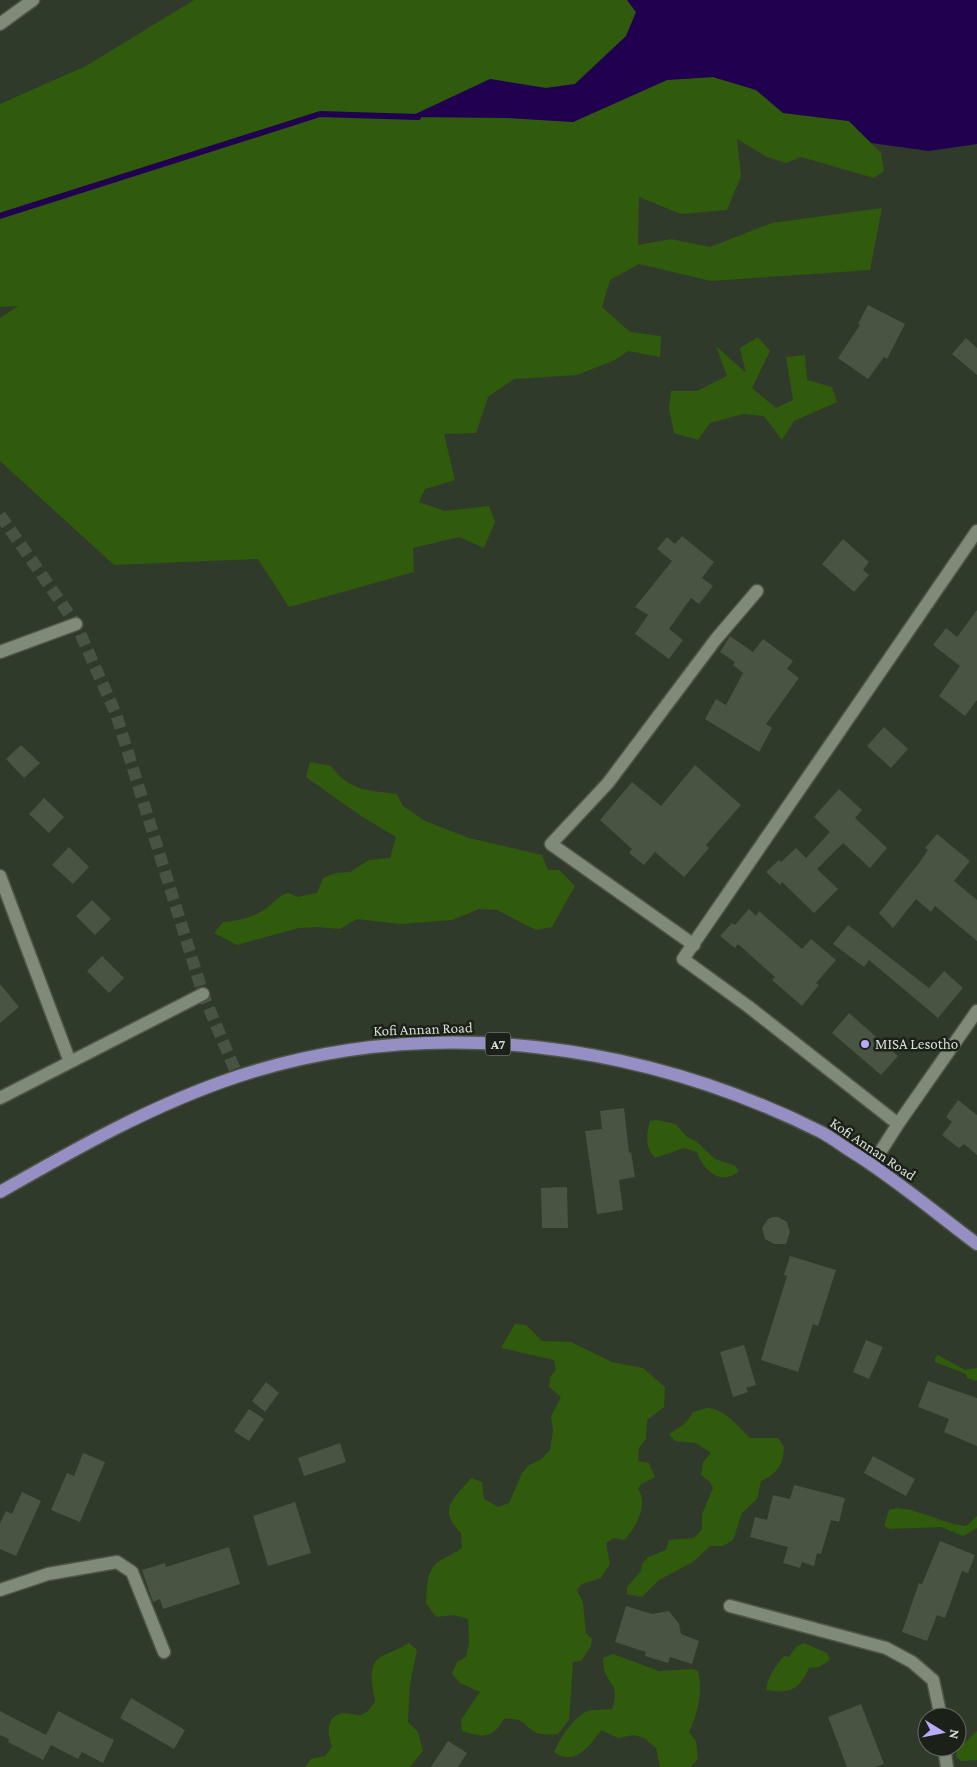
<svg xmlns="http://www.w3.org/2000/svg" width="977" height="1767" viewBox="0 0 977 1767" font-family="'Crimson Pro',serif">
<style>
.green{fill:#305a0c}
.water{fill:#21004f}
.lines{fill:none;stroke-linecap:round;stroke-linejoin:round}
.stream{stroke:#21004f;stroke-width:6}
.building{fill:#495443}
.minor-tunnel{stroke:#495344;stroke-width:12;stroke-dasharray:12 6;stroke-linecap:butt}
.minor-casing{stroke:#4e5649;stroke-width:15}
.major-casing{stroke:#4e5649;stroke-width:15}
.minor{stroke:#7f8b78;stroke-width:12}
.major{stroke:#968fc3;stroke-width:12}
.poi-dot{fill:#b9abf7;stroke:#1b2018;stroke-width:2}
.labels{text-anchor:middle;stroke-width:5;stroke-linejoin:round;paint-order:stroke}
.shield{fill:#1b2018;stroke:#9fa69c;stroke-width:1}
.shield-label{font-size:14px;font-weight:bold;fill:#d8dfd5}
.street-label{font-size:15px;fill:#d8dfd5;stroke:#1b2018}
.poi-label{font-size:15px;fill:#d8dfd5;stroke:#1b2018;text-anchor:start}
</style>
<rect width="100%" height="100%" fill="#303a2a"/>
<!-- green -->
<path class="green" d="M194 0H627L636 12 627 36 575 84 546 88 490 79 506 118 573 122 667 80 713 77 756 90 783 113 849 121 881 153 884 171 874 178 801 157 786 163 767 157 737 139 741 176 727 210 681 214 639 197 638 245 671 239 710 247 772 223 882 208 870 270 711 281 639 264 610 280 602 307 630 332 661 336 660 357 628 351 615 360 577 375 514 379 488 397 476 433 444 434 455 480 425 489 419 502 445 511 489 506 495 522 484 548 459 537 413 548 414 572 289 607 258 559 114 565 0 461V318L18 306 0 307V104L86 66Z
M758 337 770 351 752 388 776 408 793 400 786 357 805 355 807 380 832 387 837 402 794 421 782 440 764 416 743 414 710 423 698 440 674 433 669 409 671 391H697L727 376 716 346 746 373 740 348Z
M310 762 331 766C349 791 367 790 397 794L403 806 425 821 469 838 542 855 548 870H559L575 886 552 927 536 930 497 910 479 909 452 920 400 924 357 919 340 929 317 927 299 928 237 945 214 933 223 922C238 921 255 917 268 907 276 901 278 896 288 893L298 897 317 893 323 878 336 873 350 872 369 860 390 858 396 837 361 816 306 777Z
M657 1120 676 1124 687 1137 696 1141 715 1159 735 1166 739 1171C721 1187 703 1170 697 1152L684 1148 655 1158C645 1148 646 1134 650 1121Z
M515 1324 526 1325 542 1341 571 1342 612 1362 643 1368 665 1387 664 1407 647 1420 646 1439 639 1448 638 1461 649 1463 655 1477 641 1484 638 1489C649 1504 636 1528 624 1540L614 1538 606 1543 610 1564 601 1578 582 1584 577 1590 583 1603 586 1633 592 1639 591 1646 581 1661 573 1662 569 1720 558 1734C551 1735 544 1735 537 1733 523 1727 526 1717 504 1719 492 1739 484 1738 462 1731L461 1720 480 1692 460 1683 452 1674 457 1662 466 1657 469 1643 468 1619 454 1615 436 1617 426 1603C427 1590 426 1570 438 1562 445 1557 454 1554 462 1548L461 1533C436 1509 455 1498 471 1478L482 1482 484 1499 498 1507 509 1503 522 1473 529 1465 540 1460 550 1450 553 1431 551 1416 561 1397 549 1387 550 1377 556 1370 554 1360 501 1348Z
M938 1355 965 1370 977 1368V1381L967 1378 966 1374 935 1362V1358Z
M707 1408C726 1409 737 1426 750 1438H778L784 1447C784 1464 777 1474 761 1481L757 1499 742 1513 733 1540 723 1546H710L693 1562 659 1580 642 1597 627 1594V1587L641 1571 642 1564 648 1557 666 1550 669 1540 694 1538 702 1529V1514L713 1488 710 1482 701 1475 703 1462 711 1453 696 1443 675 1441 669 1434C680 1427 687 1424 693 1412Z
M897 1508 911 1510 953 1524 966 1526 977 1516V1528L963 1536 941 1527 890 1529 884 1526 889 1510Z
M409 1643 417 1650 410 1684 408 1722 418 1732 423 1751 410 1767H305L311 1759 325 1756 332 1747C327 1734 325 1714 345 1713 350 1713 356 1716 361 1715 368 1713 371 1707 375 1701 373 1686 365 1663 384 1655 393 1651 400 1648 409 1643Z
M804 1643 827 1653 830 1660 819 1667 809 1668C799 1690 790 1694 766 1690 768 1676 775 1667 784 1656L789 1657 796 1647Z
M613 1654 659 1671 693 1669 698 1671C703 1693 698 1713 689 1732L696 1741 698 1759 690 1767H660L656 1748 644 1738 634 1735 618 1738 601 1730C589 1747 574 1767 554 1752 560 1738 574 1716 588 1711 596 1709 605 1710 612 1709 622 1679 603 1687 603 1658Z
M977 1731V1760L961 1761 956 1757 957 1750Z"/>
<!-- water -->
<path class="water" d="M627 0H977V144L929 151 871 143 849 121 783 113 756 90 713 77 667 80 573 122 506 118 409 117 490 79 546 88 575 84 626 36 636 12Z"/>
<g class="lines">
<!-- stream -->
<path class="stream" d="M0 216 320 114 418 117"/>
</g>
<!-- building -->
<path class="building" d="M868 305 905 324 887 359 884 357 868 379 838 358 860 325 858 324Z
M966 338 977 348V375L952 354Z
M682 536 714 562 702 578 713 586 699 604 691 598 669 629 683 640 669 659 635 634 648 615 635 607 672 561 657 549 667 537 675 544Z
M843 539 869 562 863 570 869 575 854 592 822 564Z
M977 610V700L965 716 939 696 960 666 933 645 946 628 957 637Z
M730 636 753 652 763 639 793 661 787 669 799 678 766 724 772 728 759 752 705 719 716 699 726 705 743 673 733 665 735 662 720 652Z
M884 727 908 749 891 768 867 746Z
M21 745 40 763 24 778 6 759Z
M695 765 741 805 706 845 709 848 684 877 655 852 644 865 629 853 632 849 600 820 632 782 661 806Z
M839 789 862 810 855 818 887 848 870 868 843 843 817 869 838 889 814 913 782 882 780 885 766 872 779 860 781 862 796 848 806 858 830 832 814 817Z
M44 798 64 817 49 833 29 814Z
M937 834 970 861 954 881 977 900V941L935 906 931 912 916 899 893 928 879 913 919 863 928 850 925 848Z
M69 847 89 867 73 884 52 865Z
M92 900 111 919 95 935 76 916Z
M749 909 756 916 759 911 802 949 811 939 836 960 816 983 819 985 802 1006 772 980 775 977 738 944 735 948 720 936 732 923 735 925Z
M848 925 929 988 944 971 963 988 938 1018 869 960 864 967 833 944Z
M102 956 124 978 109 993 87 971Z
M0 984 19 1007 0 1023Z
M849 1013 898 1056 881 1075 832 1033Z
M958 1100 977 1115V1155L964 1144 959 1148 942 1135 952 1122 946 1117Z
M624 1108 629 1153 631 1152 635 1177 619 1180 623 1210 597 1214 585 1131 602 1129 600 1111Z
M567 1187 568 1228H542L541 1188Z
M773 1217H778L787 1222 790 1232 786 1244H774L765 1239 762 1228 768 1219Z
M790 1256 836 1270 818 1326 813 1324 798 1372 761 1360 787 1276 784 1275Z
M866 1340 883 1347 869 1379 853 1372Z
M744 1345 756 1385 746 1388 748 1392 733 1397 720 1352Z
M928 1381 977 1398V1446L944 1432 949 1419 918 1407Z
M266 1382 279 1393 265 1412 252 1401Z
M249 1409 264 1419 249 1441 234 1431Z
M340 1443 346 1462 304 1476 298 1458Z
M83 1453 105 1462 80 1522 51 1510 67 1473 74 1476Z
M873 1456 915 1479 906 1496 864 1473Z
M794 1485 845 1498 839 1522 831 1520 821 1554 817 1553 814 1566 802 1562 800 1568 783 1563 788 1547 750 1537 755 1517 767 1520 773 1495 790 1499Z
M22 1492 41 1501 16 1556 0 1549V1523L6 1511 12 1514Z
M295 1502 311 1553 268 1566 253 1516Z
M940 1541 975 1555 968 1573 962 1571 945 1618 937 1615 927 1641 902 1632 919 1583 922 1584Z
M229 1547 240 1584 163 1609 160 1599 153 1602 142 1570 165 1563 166 1567Z
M626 1606 652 1614 669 1611 679 1624 681 1634 699 1641 692 1664 670 1657 668 1663 645 1656 646 1652 615 1642Z
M131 1698 185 1730 174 1749 120 1718Z
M861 1704 884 1764 875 1767H847L828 1717Z
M0 1711 46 1735 58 1711 114 1740 103 1763 82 1752 78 1759 51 1745 43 1760 8 1742 9 1739 0 1735Z
M448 1741 467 1753 458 1767H431Z"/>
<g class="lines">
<!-- minor-tunnel -->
<path class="minor-tunnel" d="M0 515 76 624 116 714 203 994 238 1077"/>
<!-- minor casing -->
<g class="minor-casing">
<path id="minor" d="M0 24 33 0
M0 652 76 624
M0 876 70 1062
M694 945 551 844 608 783 716 639 757 591
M0 1098 203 994
M898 1124 749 1007 683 959 977 531
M872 1165 898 1124 977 1011
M0 1590 48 1574 117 1562 132 1572 164 1652
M730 1606 886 1648 912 1662 933 1680 941 1717
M944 1747 947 1767"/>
</g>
<!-- major casing -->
<g class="major-casing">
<path id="major" d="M0 1192C77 1148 154 1104 239 1076 431 1013 643 1043 821 1132 834 1139 845 1148 857 1155 899 1182 937 1214 977 1244"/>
</g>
<!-- minor -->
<use href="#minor" class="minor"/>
<!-- major -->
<use href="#major" class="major"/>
</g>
<!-- markers -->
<circle class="poi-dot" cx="865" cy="1044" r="5"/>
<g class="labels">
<!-- shield labels -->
<rect class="shield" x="485.5" y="1032.5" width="25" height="23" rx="4"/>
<g class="shield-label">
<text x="498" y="1049">A7</text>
</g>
<!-- street labels -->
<g class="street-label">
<text transform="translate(423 1029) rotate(-2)" y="5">Kofi Annan Road</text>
<text transform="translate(873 1149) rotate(34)" y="5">Kofi Annan Road</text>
</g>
<!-- poi labels -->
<g class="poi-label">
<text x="875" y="1049">MISA Lesotho</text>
</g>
</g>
<!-- north arrow -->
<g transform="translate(942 1732) rotate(100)"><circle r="24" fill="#1b2018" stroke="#676c64"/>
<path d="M0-4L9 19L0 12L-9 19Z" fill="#b9abf7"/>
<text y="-8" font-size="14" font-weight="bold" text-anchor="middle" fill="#d8dfd5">N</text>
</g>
</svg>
